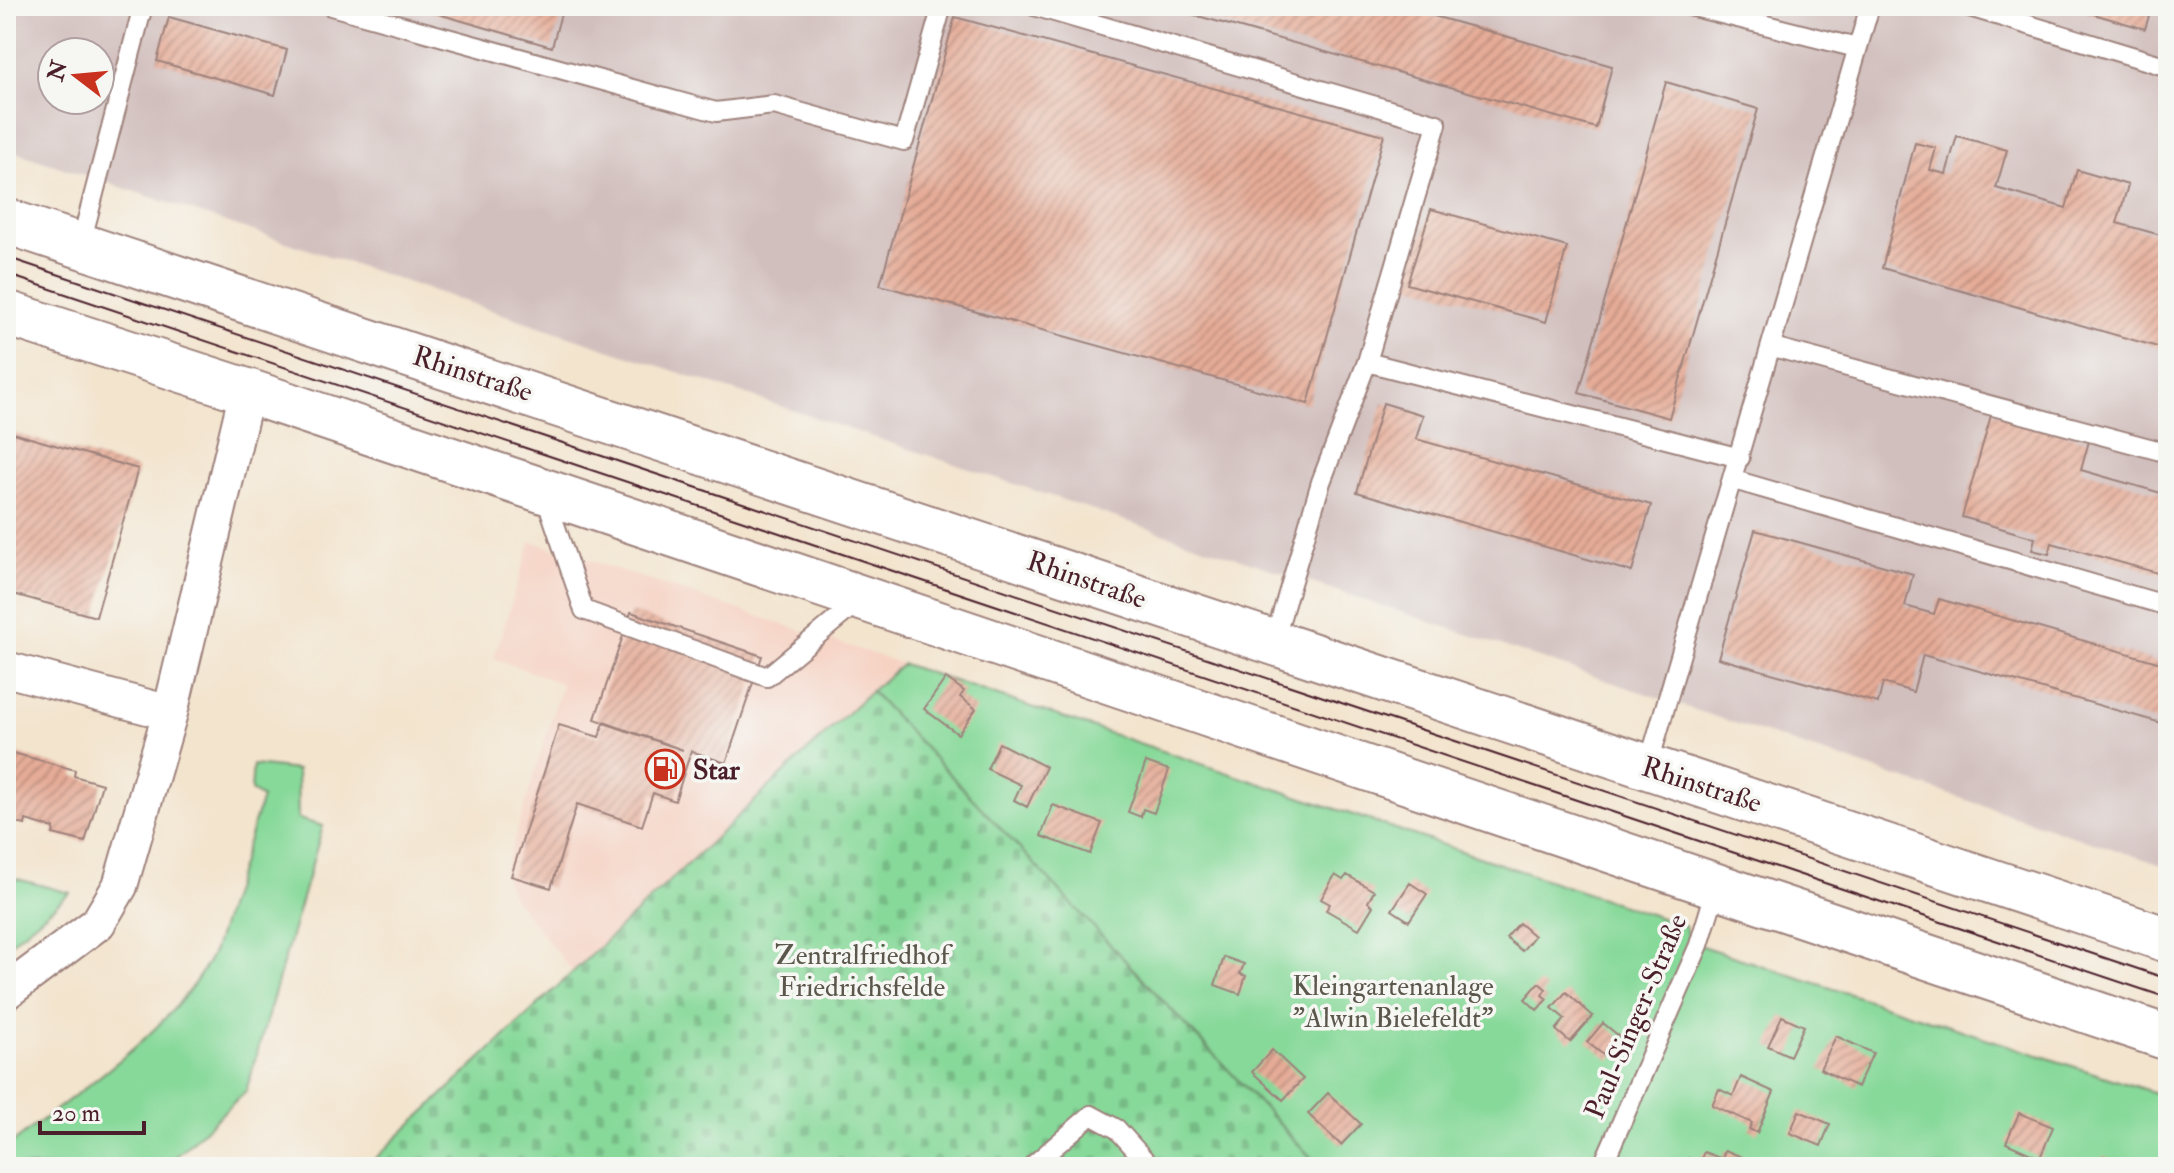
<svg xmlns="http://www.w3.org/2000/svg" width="2174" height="1173" viewBox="0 0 2174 1173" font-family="'IM FELL Double Pica',serif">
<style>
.built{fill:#f6d2c3}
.industrial{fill:#d1bfbd;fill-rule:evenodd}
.cemetery{fill:url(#cemetery-stones);stroke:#687c62;stroke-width:2}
.green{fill:#87d99a;stroke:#687c62;stroke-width:2}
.building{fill:url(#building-hatch)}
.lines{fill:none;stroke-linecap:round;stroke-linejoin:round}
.lane-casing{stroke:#9e827c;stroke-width:22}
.street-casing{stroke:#9e827c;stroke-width:38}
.secondary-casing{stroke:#9e827c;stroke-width:48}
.lane{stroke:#fff;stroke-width:18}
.street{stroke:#fff;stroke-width:34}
.secondary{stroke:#fff;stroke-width:44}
.tram{stroke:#4a1f2b;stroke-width:2}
.labels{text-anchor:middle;stroke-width:7;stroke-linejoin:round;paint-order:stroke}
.street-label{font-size:28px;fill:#4a1f2b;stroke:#f6f6f2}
.poi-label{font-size:28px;font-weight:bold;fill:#4a1f2b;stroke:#f6f6f2;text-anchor:start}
.park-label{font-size:28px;fill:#5c574c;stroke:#f6f6f2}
</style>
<defs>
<pattern id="cemetery-stones" width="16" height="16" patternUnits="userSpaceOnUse" patternTransform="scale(2)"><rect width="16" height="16" fill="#87d99a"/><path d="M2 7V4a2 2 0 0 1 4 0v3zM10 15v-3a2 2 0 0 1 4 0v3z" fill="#76ba85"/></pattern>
<pattern id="building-hatch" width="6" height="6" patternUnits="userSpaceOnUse" patternTransform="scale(2)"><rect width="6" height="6" fill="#e5ac97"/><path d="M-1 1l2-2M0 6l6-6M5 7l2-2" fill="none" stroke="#bc8b7b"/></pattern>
</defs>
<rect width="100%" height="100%" fill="#f6f6f2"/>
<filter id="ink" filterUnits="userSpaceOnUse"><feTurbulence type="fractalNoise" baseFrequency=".0125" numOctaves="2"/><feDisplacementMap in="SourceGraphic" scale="16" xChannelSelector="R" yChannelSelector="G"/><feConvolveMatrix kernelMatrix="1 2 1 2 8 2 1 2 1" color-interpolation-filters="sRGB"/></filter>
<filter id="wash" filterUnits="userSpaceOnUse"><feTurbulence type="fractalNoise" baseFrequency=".006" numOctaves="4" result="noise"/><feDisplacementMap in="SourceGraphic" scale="32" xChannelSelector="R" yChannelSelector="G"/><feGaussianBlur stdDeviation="1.8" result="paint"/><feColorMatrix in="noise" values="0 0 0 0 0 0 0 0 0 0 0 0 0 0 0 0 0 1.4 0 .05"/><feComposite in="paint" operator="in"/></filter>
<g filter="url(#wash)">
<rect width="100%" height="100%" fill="#f3e4ce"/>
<!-- built -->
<path class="built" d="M531 541 903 664 573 972 513 897 504 874 562 684 494 658Z"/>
<!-- industrial -->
<path class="industrial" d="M6 6H2168V867L6 149ZM52 52H100V100H52Z"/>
<!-- cemetery -->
<path class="cemetery" d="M871 691 1320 1167H366Z"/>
<!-- green -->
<path class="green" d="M903 664 1685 926 1689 942 2168 1097V1167H1320L871 691Z
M253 765 297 770 298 819 323 826 246 1091 165 1167H6V1148C76 1092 176 1031 214 950L262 798 251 791Z
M6 876 70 893 6 947Z"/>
<g id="blocks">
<!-- building -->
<path class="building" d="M411 6H563L552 47Z
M1398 6 1612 66 1596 128 1166 7Z
M2066 6H2152L2145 29Z
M169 17 287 50 275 95 157 61Z
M955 17 1384 135 1308 404 880 285Z
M1666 82 1758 109 1669 418 1579 393Z
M1957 136 2007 150 1996 188 2066 208 2077 170 2128 185 2117 223 2168 237V350L1882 268 1915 143 1936 148 1930 170 1946 174Z
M1431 209 1567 247 1546 322 1407 284Z
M1383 403 1423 415 1416 439 1651 505 1632 572 1357 492Z
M1992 412 2089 441 2081 470 2168 495V576L2052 543 2049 554 2032 550 2035 538 1962 517Z
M6 431 138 469 96 617 6 592Z
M1755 530 1913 574 1905 606 1934 614 1939 599 2168 665V725L1923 655 1913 692 1883 683 1878 703 1718 658Z
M631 612 762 656 726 763 691 751 675 801 653 793 642 826 577 804 551 888 511 876 559 725 599 737 604 723 683 750 595 719Z
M946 678 964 691 960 697 976 709 958 734 924 709Z
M999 743 1046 767 1027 807 1014 800 1021 785 987 769Z
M6 751 75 770 74 776 102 784 85 842 53 834 54 828 26 820 25 825 6 820Z
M1146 762 1169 770 1154 813 1143 809 1141 817 1128 812Z
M1053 805 1102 823 1090 854 1041 836Z
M1335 875 1343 880 1347 875 1374 891 1368 902 1373 906 1359 929 1326 910 1330 904 1321 899Z
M1410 883 1427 894 1409 921 1392 910Z
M1519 923 1534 936 1522 951 1506 938Z
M1224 957 1244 964 1240 974 1246 976 1240 994 1215 985Z
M1539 983 1546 989 1542 995 1547 999 1537 1010 1525 999Z
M1566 992 1593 1016 1570 1042 1556 1030 1565 1019 1552 1008Z
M1782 1016 1804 1026 1790 1056 1768 1046Z
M1603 1023 1625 1041 1610 1060 1587 1042Z
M1836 1036 1873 1053 1857 1087 1820 1069Z
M1272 1050 1303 1079 1283 1100 1252 1072Z
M1741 1077 1774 1092 1757 1133 1749 1129 1752 1123 1712 1105 1719 1089 1733 1096Z
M1328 1093 1361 1124 1341 1145 1308 1114Z
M1799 1111 1830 1124 1821 1146 1790 1133Z
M2019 1113 2053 1127 2040 1158 2006 1143Z
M1725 1150 1747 1159 1743 1167H1684L1688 1158 1699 1163 1704 1152 1722 1159Z
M2103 1156 2123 1164 2122 1167H2099Z"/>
</g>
</g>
<g filter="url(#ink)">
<use href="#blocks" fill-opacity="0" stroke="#9e827c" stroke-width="2"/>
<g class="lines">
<!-- lane casing -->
<g class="lane-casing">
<path id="lane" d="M331 6 716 112 774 105 904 141 942 6
M1034 6 1437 124 1367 362 1321 482 1274 641
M1690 6 1857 48
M1966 6 2168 67
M81 243 143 6
M1773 347 2168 453
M1367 362 1740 458
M1734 480 2168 606
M545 495 584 610 767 677 861 599
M1648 766 1870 6
M1031 1167 1091 1115 1117 1129 1151 1167
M1602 1167 1699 945 1717 886"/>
</g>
<!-- street casing -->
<g class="street-casing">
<path id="street" d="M6 669 170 713
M6 992 98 923 120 886 170 713 247 391"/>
</g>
<!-- secondary casing -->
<g class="secondary-casing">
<path id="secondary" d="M6 221 2168 940
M6 313 247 391 2168 1038"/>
</g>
<!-- lane -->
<use href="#lane" class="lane"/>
<!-- street -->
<use href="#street" class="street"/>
<!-- secondary -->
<use href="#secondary" class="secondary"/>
<!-- tram -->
<path class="tram" d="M6 257 2168 979
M6 274 2168 998"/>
</g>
</g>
<!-- icons -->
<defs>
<g id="fuel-ring" transform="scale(2)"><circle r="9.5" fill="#f6f6f2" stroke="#c8321e" stroke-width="1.5"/><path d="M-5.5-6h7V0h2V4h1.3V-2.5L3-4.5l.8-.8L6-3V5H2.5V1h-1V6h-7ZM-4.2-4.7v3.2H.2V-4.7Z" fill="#c8321e"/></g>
</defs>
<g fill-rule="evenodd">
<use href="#fuel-ring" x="665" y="769"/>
</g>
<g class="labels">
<!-- street labels -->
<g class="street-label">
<text transform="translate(473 373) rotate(18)" y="10">Rhinstraße</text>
<text transform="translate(1087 579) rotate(19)" y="10">Rhinstraße</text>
<text transform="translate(1702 784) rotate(18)" y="10">Rhinstraße</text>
<text transform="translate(1635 1016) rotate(-67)" y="10">Paul-Singer-Straße</text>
</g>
<!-- poi labels -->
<g class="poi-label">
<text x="693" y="779">Star</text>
</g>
<!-- park labels -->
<g class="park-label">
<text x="862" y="964">Zentralfriedhof<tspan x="862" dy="32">Friedrichsfelde</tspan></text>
<text x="1393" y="995">Kleingartenanlage<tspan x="1393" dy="32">"Alwin Bielefeldt"</tspan></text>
</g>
</g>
<!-- margin -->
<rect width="2174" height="1173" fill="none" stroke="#f6f6f2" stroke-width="32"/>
<!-- north arrow -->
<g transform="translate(76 76) rotate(286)"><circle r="38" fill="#f6f6f2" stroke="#b1a0a2" stroke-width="2"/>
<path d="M0-6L14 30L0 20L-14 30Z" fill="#c8321e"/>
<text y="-12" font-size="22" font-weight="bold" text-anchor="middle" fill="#4a1f2b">N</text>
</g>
<!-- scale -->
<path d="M40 1121v12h104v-12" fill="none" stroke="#4a1f2b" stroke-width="4"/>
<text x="52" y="1121" font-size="24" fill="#4a1f2b" stroke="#f6f6f2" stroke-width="6" paint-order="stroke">20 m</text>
</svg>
